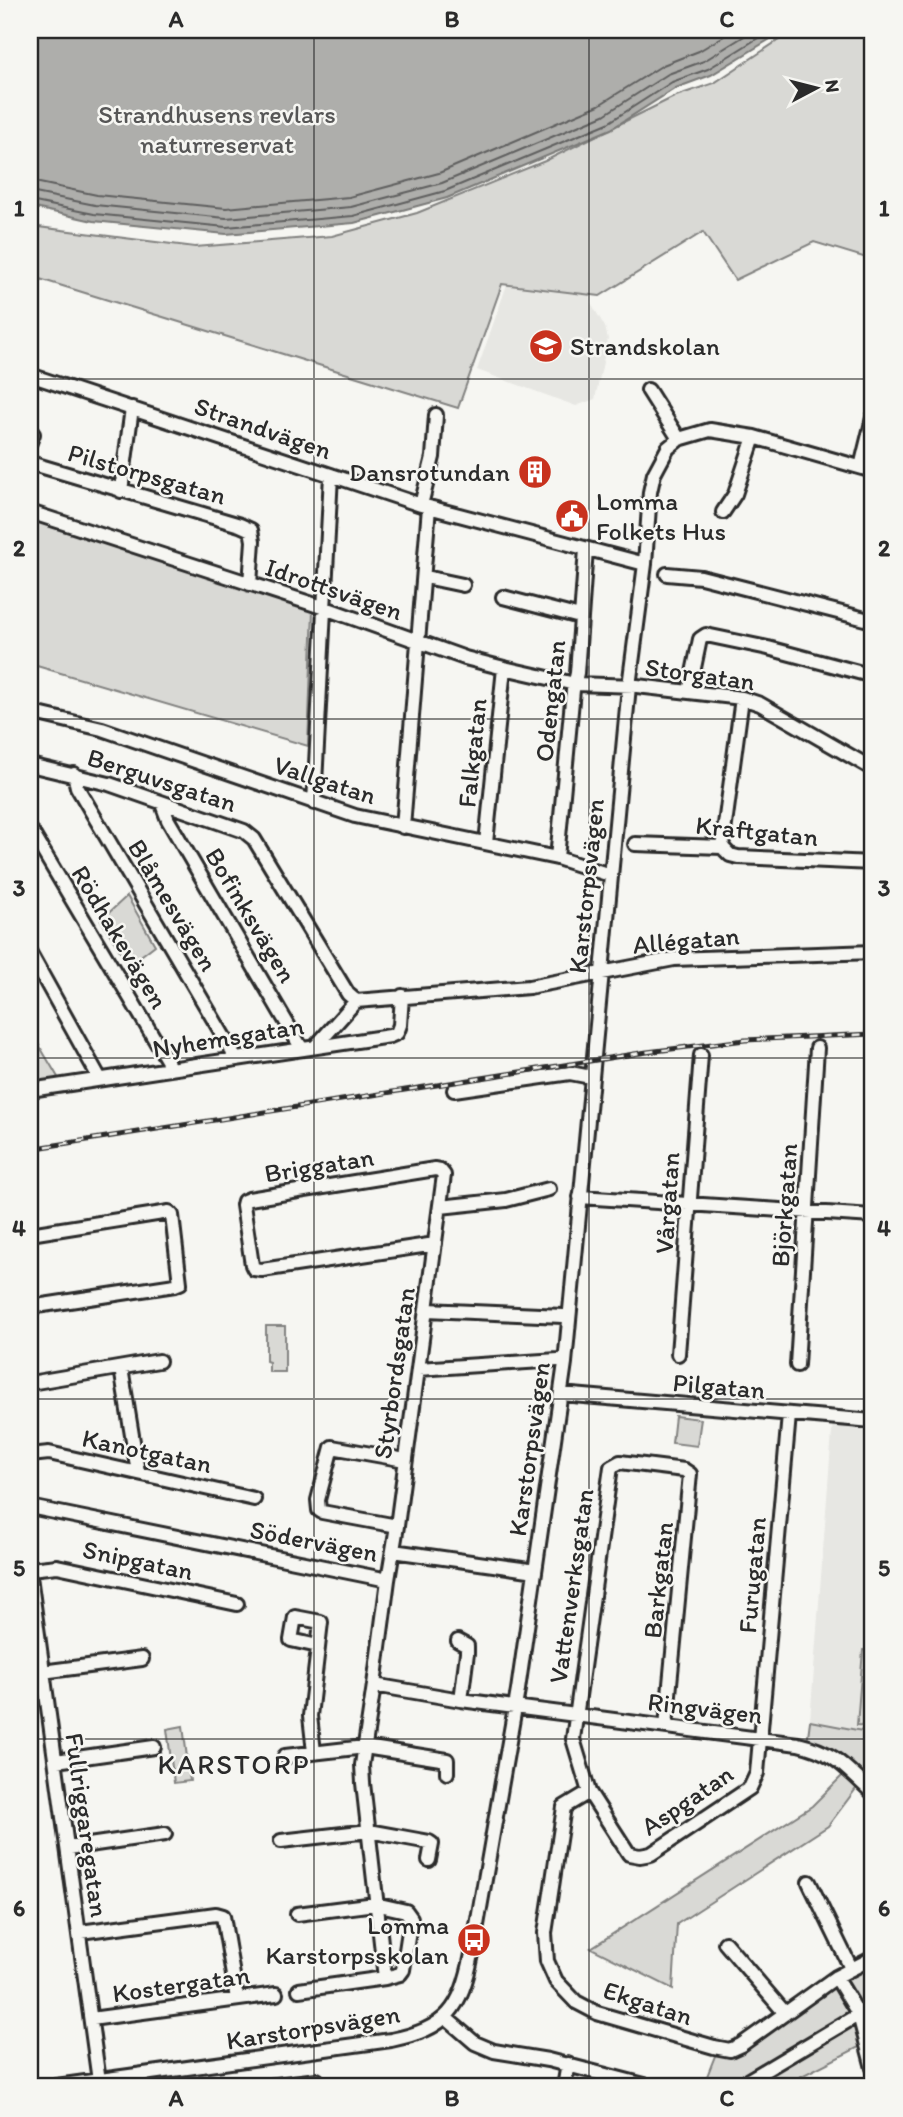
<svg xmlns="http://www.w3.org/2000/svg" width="903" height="2117" viewBox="0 0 903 2117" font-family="Itim,sans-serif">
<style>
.built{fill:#e7e7e3}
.green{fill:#d9d9d5;stroke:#828280;stroke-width:2}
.water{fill:#aeaeab;stroke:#7a7a78;stroke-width:2}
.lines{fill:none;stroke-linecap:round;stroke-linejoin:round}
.shore{stroke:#5f5f5e;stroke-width:2}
.minor-casing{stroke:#2b2b2b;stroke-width:18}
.minor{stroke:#f6f6f2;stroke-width:12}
.rail-casing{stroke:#2b2b2b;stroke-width:5}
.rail{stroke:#f6f6f2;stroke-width:2.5;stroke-dasharray:8;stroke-linecap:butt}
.grid{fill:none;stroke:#2b2b2b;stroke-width:2;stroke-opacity:0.55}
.labels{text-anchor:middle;stroke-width:5;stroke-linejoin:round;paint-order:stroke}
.park-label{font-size:26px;fill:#565656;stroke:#f6f6f2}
.poi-label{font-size:26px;fill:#2b2b2b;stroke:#f6f6f2;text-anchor:start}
.street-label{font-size:26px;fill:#2b2b2b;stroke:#f6f6f2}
.neighbourhood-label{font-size:28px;letter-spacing:2px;fill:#2b2b2b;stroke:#f6f6f2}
.neatline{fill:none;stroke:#2b2b2b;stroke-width:2.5}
.grid-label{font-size:23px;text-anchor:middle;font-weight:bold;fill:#2b2b2b}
</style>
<rect width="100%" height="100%" fill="#f6f6f2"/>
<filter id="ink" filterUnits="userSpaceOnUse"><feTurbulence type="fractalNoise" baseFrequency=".0143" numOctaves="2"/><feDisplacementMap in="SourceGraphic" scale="14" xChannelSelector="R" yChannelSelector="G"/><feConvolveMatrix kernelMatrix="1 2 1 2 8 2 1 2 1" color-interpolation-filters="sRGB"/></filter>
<g filter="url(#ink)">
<!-- built -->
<path class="built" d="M510 276 590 288 591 303 605 327 608 339 595 399 576 406 477 370Z
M833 1419 873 1421V1733L810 1721Z"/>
<!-- green -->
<path class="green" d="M794 30H873V260L814 242 735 280 703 232 600 296 502 284 458 408 30 276V226L195 247 332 236 417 213 545 161 676 96 714 83Z
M30 519 313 610 308 746 30 664Z
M127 896 155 945 129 965 101 920Z
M30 1030 59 1079 30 1083Z
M266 1326H285V1372H269V1362L266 1361Z
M675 1416 701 1419 697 1446 672 1443Z
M863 1650 873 1651V1726L857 1725Z
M810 1721 873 1733V1766L828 1826 677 1924 673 1989 591 1948 812 1806 845 1773 806 1751Z
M183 1726 190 1781 174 1783 167 1729Z
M873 1951V2040L780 2087H707L704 2084 720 2043 737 2044 847 1965Z"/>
<!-- water -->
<path class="water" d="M30 30H785L711 75 676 88 611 129 447 198 354 223 226 234 93 221 30 207Z"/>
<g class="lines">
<!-- shore -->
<path class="shore" d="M30 181 97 195 226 208 349 197 439 173 599 105 663 65 699 51 734 30
M30 192 95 205 226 218 351 207 442 183 604 115 668 74 704 61 754 30
M30 201 94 214 226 227 353 216 445 191 608 123 672 82 708 69 771 30"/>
<!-- minor casing -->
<g class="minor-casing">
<path id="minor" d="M30 375 421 505 645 564
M648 390 679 439
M30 442 33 434
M30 463 240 525 251 530 253 541 250 584
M861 467 873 418
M121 491 132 408
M421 505 433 457 436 415
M30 512 325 608 465 658 504 668 575 684 637 686 689 692 742 698 760 704 873 769
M723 512 735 494 754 437
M667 574 701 577 873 621
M425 577 463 585
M503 597 580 617
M689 692 700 639 706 635 768 648 873 676
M30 712 102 729 355 816 557 858 610 875
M30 765 109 784 244 831 254 839 348 994 356 1001
M74 774 77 787 231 1049 235 1059
M314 803 331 475
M162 804 168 820 302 1049
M403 827 429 507
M30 829 167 1060 169 1069
M486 843 504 668
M635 844 722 847 730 855 738 857 873 863
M722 847 742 698
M557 858 573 690 577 673 586 549
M30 953 100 1079
M315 1047 356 1001 529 987 674 959 873 952
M30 1090 390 1036 397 1033 400 1025 402 996
M454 1090 570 1073 591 1077
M580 1197 873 1216
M440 1207 506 1200 549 1189
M30 1234 169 1212 172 1215 180 1283 175 1285 30 1307
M427 1310 563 1316
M678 1354 701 1055
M797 1365 817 1048
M121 1368 138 1472
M418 1369 558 1360
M30 1383 159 1361
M561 1394 873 1421
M30 1455 49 1453 254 1499
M30 1507 388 1580 374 1685 461 1700 798 1744C837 1753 845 1768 873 1793
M397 1526 322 1512 319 1510 318 1500 332 1447 405 1460
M393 1551 529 1570
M30 1569 57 1566 237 1604
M30 1576 99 2081
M388 1580 397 1526 444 1175 440 1170 435 1169 249 1199 244 1201 243 1205 252 1265 254 1269 262 1270 435 1244
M458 1641 467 1646V1653L461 1700
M42 1672 142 1659
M666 1726 690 1474 684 1470 620 1462 611 1467 573 1739 589 1792 629 1854 640 1856 651 1854 750 1788 757 1773 789 1415
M314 1752 310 1716 321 1622 295 1617 291 1640 318 1646
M285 1756 365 1747 447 1760V1773
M56 1761 154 1747
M589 1792 564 1807 545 1933 547 1961 556 1981 576 2002 597 2013 714 2047 730 2050 741 2045 836 1977 873 1958
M281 1841 369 1831 429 1842 432 1844 429 1860
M68 1848 165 1834
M809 1882 851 1968
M297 1914 375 1904 406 1911 411 1918 403 1970 400 1974 385 1978 363 1783 362 1765 374 1685
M80 1932 216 1914 223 1916 237 1999
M725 1943 785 2013
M836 1977 859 2015 873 2068
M299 1990 385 1978
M446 2018 475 2043 494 2051 548 2060 652 2087
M91 2019 276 1994
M49 2087 391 2040C447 2029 461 2009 472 1954L518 1690 565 1363 629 686 645 564 650 492 654 474 668 448 679 439 710 430 754 437 873 471
M261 2087 317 2080
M564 2087 568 2064
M737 2087 873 2006"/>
</g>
<!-- minor -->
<use href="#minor" class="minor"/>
<!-- rail casing -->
<g class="rail-casing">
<path id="rail" d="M30 1149 647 1052 745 1040 873 1034"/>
</g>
<!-- rail -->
<use href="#rail" class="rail"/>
</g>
</g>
<!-- grid -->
<path class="grid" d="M314 30V2087M589 30V2087M30 379H873M30 719H873M30 1058H873M30 1399H873M30 1739H873"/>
<!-- icons -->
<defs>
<g id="school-disc" transform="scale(1.75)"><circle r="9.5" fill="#c8321e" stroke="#f6f6f2"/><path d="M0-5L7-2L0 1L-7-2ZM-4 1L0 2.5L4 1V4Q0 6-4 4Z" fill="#fff"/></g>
<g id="building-disc" transform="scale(1.75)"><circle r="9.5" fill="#c8321e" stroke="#f6f6f2"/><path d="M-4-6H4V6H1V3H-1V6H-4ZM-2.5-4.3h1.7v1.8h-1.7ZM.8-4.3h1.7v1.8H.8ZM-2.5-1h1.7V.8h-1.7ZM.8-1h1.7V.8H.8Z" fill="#fff"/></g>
<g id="civic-disc" transform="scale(1.75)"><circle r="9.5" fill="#c8321e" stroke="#f6f6f2"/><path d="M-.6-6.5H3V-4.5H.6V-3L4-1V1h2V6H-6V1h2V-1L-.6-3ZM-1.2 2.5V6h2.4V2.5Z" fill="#fff"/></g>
<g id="bus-disc" transform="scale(1.75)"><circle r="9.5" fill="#c8321e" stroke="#f6f6f2"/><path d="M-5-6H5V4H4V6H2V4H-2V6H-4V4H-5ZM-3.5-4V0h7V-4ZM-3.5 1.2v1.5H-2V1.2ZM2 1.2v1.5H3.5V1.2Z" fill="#fff"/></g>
</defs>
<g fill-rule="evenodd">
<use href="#school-disc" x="546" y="346"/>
<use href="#building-disc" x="535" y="472"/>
<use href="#civic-disc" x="572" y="516"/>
<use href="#bus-disc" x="474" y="1940"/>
</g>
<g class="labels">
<!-- park labels -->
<g class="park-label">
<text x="217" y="123">Strandhusens revlars<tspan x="217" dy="30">naturreservat</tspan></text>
</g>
<!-- poi labels -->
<g class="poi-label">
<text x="570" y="355">Strandskolan</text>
<text x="510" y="481" text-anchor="end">Dansrotundan</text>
<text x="596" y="510">Lomma<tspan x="596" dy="30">Folkets Hus</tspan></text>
<text x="449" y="1934" text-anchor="end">Lomma<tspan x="449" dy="30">Karstorpsskolan</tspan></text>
</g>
<!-- street labels -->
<g class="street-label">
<text transform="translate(263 428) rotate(19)" y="9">Strandvägen</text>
<text transform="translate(147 474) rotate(16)" y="9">Pilstorpsgatan</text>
<text transform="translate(334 589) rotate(19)" y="9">Idrottsvägen</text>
<text transform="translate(700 674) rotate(8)" y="9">Storgatan</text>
<text transform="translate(550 701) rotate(-84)" y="9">Odengatan</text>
<text transform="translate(472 753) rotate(-84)" y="9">Falkgatan</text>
<text transform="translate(162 780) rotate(18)" y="9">Berguvsgatan</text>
<text transform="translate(325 780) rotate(18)" y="9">Vallgatan</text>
<text transform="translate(757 831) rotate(6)" y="9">Kraftgatan</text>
<text transform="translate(586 886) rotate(-84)" y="9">Karstorpsvägen</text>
<text transform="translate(173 905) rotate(59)" y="9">Blåmesvägen</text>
<text transform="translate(251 915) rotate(59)" y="9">Bofinksvägen</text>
<text transform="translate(120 937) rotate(59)" y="9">Rödhakevägen</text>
<text transform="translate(686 940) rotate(-5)" y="9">Allégatan</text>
<text transform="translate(228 1037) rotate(-9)" y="9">Nyhemsgatan</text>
<text transform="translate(319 1165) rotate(-9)" y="9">Briggatan</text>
<text transform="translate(667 1203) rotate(-86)" y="9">Vårgatan</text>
<text transform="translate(784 1205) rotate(-86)" y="9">Björkgatan</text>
<text transform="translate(394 1373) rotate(-82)" y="9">Styrbordsgatan</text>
<text transform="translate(719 1386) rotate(5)" y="9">Pilgatan</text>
<text transform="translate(529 1449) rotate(-82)" y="9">Karstorpsvägen</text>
<text transform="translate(147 1451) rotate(12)" y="9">Kanotgatan</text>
<text transform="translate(314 1541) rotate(11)" y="9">Södervägen</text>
<text transform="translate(138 1560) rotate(12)" y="9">Snipgatan</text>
<text transform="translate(752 1575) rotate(-85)" y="9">Furugatan</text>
<text transform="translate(658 1580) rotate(-84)" y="9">Barkgatan</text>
<text transform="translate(571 1586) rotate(-82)" y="9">Vattenverksgatan</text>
<text transform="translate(705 1708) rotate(7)" y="9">Ringvägen</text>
<text transform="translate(687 1800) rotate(-34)" y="9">Aspgatan</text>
<text transform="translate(87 1825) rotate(82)" y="9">Fullriggaregatan</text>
<text transform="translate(181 1984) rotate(-8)" y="9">Kostergatan</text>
<text transform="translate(648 2003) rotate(18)" y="9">Ekgatan</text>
<text transform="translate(313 2027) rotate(-9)" y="9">Karstorpsvägen</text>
</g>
<!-- neighbourhood labels -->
<g class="neighbourhood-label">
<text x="234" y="1774">KARSTORP</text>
</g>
</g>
<!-- margin -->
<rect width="903" height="2117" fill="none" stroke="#f6f6f2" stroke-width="77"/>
<!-- north arrow -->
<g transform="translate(816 88) rotate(83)" stroke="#f6f6f2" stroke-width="5" paint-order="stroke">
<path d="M0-5L12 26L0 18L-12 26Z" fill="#2b2b2b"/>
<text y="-10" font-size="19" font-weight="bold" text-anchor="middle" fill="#2b2b2b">N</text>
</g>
<rect x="38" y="38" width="826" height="2040" class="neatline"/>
<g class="grid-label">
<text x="176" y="27">A</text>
<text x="452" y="27">B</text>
<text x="727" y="27">C</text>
<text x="19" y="216">1</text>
<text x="884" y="216">1</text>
<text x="19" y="556">2</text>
<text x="884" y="556">2</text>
<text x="19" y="896">3</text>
<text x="884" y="896">3</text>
<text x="19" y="1236">4</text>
<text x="884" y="1236">4</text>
<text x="19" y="1576">5</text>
<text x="884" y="1576">5</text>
<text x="19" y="1916">6</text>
<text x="884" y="1916">6</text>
<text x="176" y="2106">A</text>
<text x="452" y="2106">B</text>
<text x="727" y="2106">C</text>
</g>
</svg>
